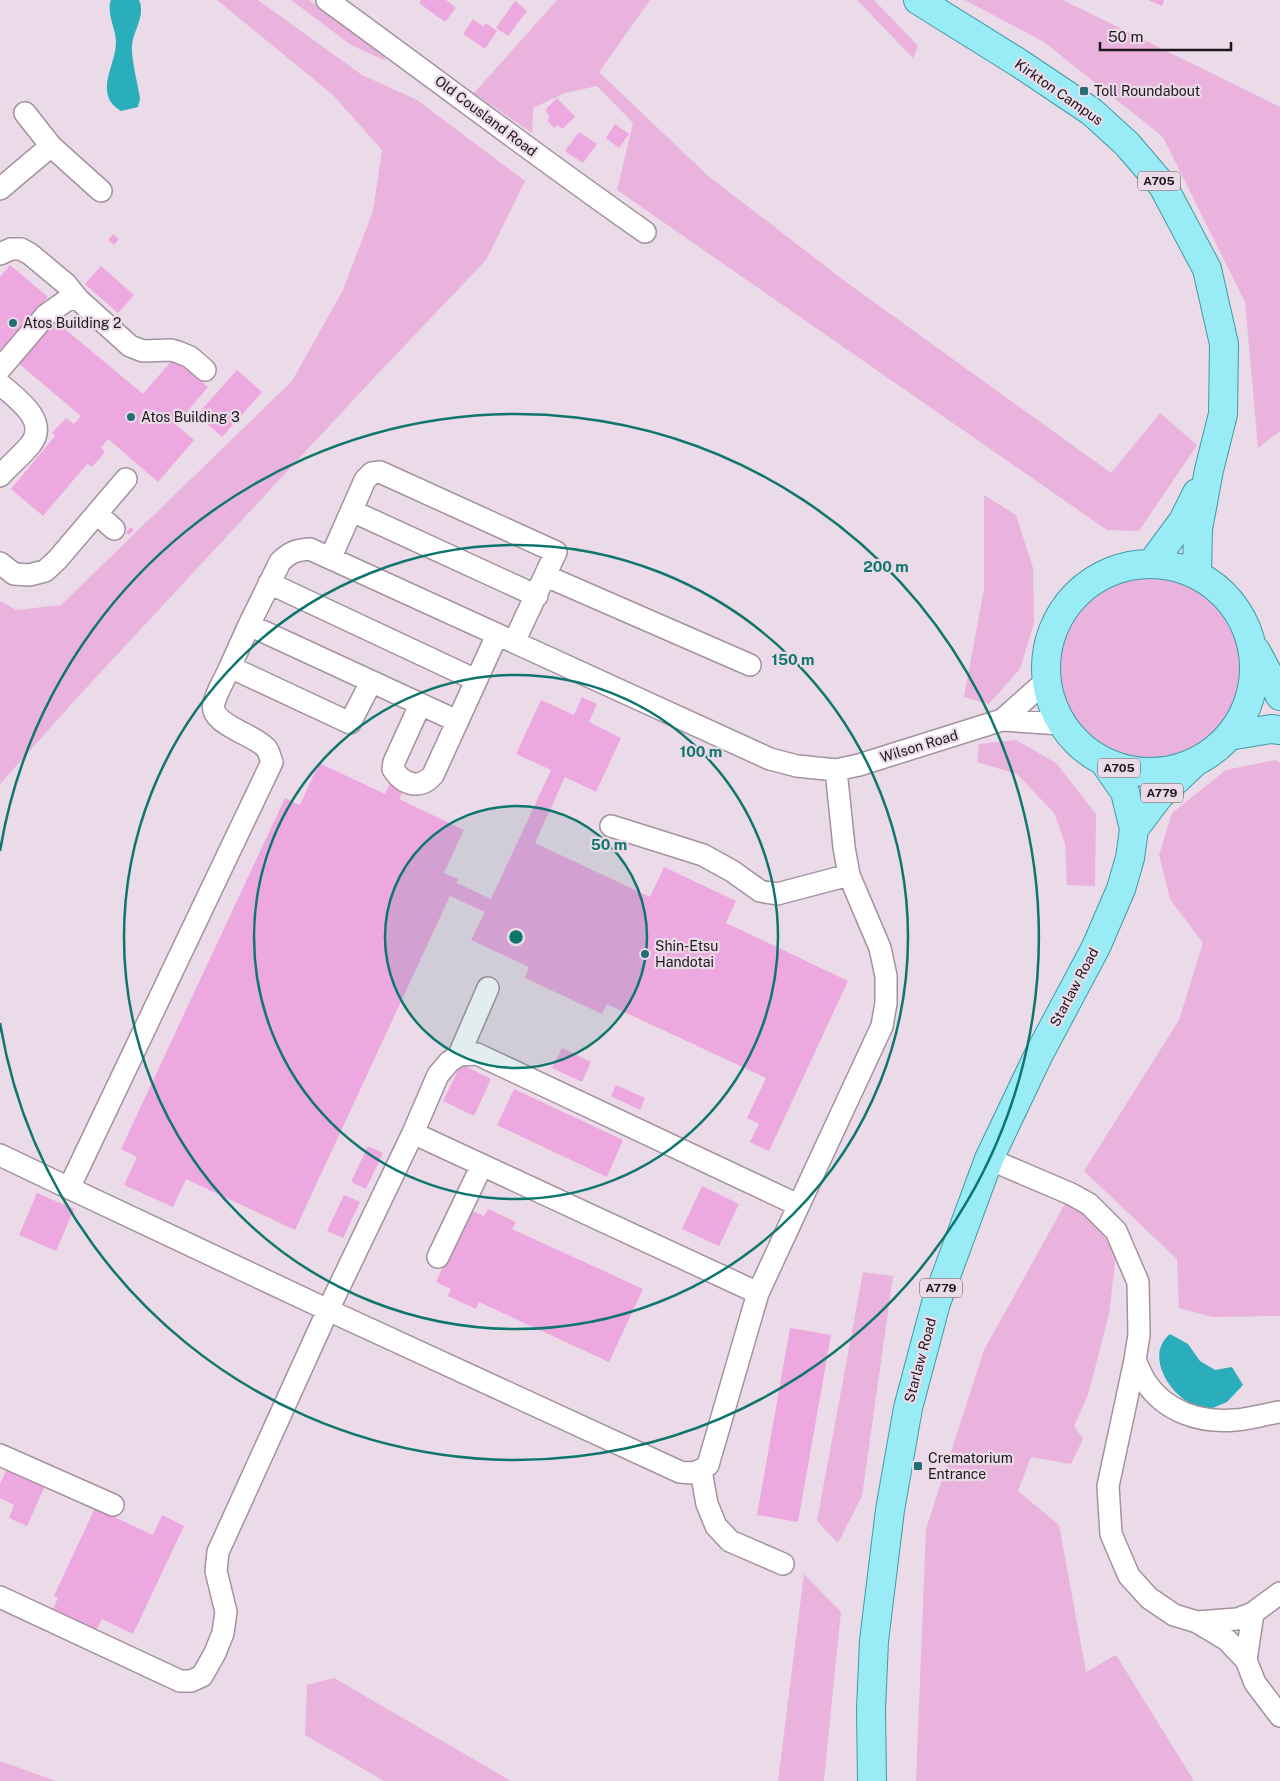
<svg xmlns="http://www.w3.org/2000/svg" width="1280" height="1781" viewBox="0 0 1280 1781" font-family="'Public Sans',sans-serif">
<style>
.green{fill:#e9b3dd}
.water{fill:#2aaebb}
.building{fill:#eea8e0}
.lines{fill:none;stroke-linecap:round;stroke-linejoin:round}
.minor-casing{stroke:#a3929f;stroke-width:24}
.major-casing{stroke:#419aa5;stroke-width:30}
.minor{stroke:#fff;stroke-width:21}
.major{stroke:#99ecf5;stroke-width:28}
.ring{fill:none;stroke:#0f766e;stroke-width:2.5}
.poi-dot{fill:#246e76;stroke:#ebdae7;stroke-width:2}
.labels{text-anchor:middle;stroke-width:4.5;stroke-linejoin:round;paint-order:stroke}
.shield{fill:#ebdae7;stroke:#5b5259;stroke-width:1}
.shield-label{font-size:12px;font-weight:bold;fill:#1d171c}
.poi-label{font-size:14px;fill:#1d171c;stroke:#ebdae7;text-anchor:start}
.street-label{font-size:14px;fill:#1d171c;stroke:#ebdae7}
.centre{fill:#0f766e;stroke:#ebdae7;stroke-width:2.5}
.ring-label{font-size:15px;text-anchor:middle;font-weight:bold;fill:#0f766e;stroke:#ebdae7;stroke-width:4.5;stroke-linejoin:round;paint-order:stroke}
</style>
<rect width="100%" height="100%" fill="#ebdae7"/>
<!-- green -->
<path class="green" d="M217 0H258L362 75 417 100 525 181 486 260 370 382 76 699 0 784V601L16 610 61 605 292 381 343 290 373 211 382 150 333 95Z
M291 0H309L381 51 386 61 351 45Z
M557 0H650L599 72 707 175 846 282 1111 473 1160 413 1197 445 1139 531 1107 530 617 190 633 123 597 86 565 93 533 108 532 133 474 93Z
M857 0H874L918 46 913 58Z
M965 0H1063L1280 107V431L1258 448 1245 302 1163 137 1044 42Z
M984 495 1016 515 1033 568 1034 623 1020 669 989 704 964 697 984 589Z
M1055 667a94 94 0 1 1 188 0a94 94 0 1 1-188 0Z
M1016 740 1056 763 1096 814 1095 886 1067 885 1065 843 1054 813 1017 774 977 762 979 744Z
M1275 760 1280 762V1316L1212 1317 1179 1308 1177 1259 1084 1171 1179 1020 1203 943 1170 899 1159 855 1172 813 1226 770Z
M1066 1202 1093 1218 1116 1255 1109 1314 1088 1395 1074 1426 1083 1439 1071 1464 1031 1457 1018 1491 1059 1525 1086 1672 1116 1655 1194 1781H916L926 1529 984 1350Z
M863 1272 893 1276 862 1496 838 1543 817 1521Z
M804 1574 841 1612 824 1781H778Z
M334 1678 511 1781H384L305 1735 307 1685Z
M0 1761 56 1781H0Z"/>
<!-- water -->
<path class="water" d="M111 0H139C146 16 133 31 132 45 131 60 138 84 140 99L138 107 121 111C115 107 110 103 108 96 103 79 116 60 116 42 116 29 106 13 111 0Z
M1170 1334 1188 1344 1200 1361 1215 1370 1232 1367 1243 1385 1227 1402 1206 1411C1199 1408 1192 1404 1185 1400 1165 1386 1147 1353 1170 1334Z"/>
<!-- building -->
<path class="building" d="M421 0H446L456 8 445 22 419 3Z
M1148 0H1164L1162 6Z
M515 1 527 11 508 36 496 28Z
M473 19 483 26 486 23 497 31 485 49 463 34Z
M557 98 575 117 562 129 558 125 554 128 547 120 550 117 545 110Z
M615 124 629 134 619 148 606 138Z
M579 132 597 144 583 163 565 151Z
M113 234 119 239 114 245 108 240Z
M10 265 48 297 3 351 0 348V277Z
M101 266 134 295 118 313 85 284Z
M53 319 143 394 174 358 208 387 176 425 194 440 158 482 108 439 101 448 105 452 92 467 87 464 43 516 11 489 55 436 52 433 66 418 74 424 81 416 17 362Z
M237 370 262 392 222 437 197 415Z
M131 527 134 530 129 535 126 532Z
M582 697 597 704 589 722 621 738 596 792 565 777 535 843 650 897 664 867 736 901 726 923 848 981 769 1151 750 1142 759 1124 747 1118 766 1078 607 1004 602 1014 525 978 529 967 471 940 485 912 450 896 295 1230 186 1179 173 1207 124 1185 137 1157 121 1149 285 798 300 805 319 763 385 794 393 777 407 783 399 799 464 830 444 873 458 879 457 883 491 899 551 770 516 754 541 700 574 715Z
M562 1048 591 1062 582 1082 552 1068Z
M461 1064 491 1079 474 1116 443 1101Z
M616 1085 645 1098 640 1110 611 1096Z
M514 1089 623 1140 607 1177 497 1125Z
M368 1146 383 1153 366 1189 351 1182Z
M702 1186 739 1204 719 1246 682 1229Z
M37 1193 74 1209 56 1251 19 1235Z
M344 1195 360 1202 343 1238 327 1231Z
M469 1209 484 1216 488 1209 516 1222 512 1229 643 1289 609 1362 479 1302 476 1309 448 1296 451 1289 436 1282Z
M790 1328 831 1335 798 1522 757 1515Z
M7 1469 45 1486 27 1526 9 1518 14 1505 0 1498V1484Z
M95 1508 153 1535 162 1515 184 1526 133 1634 102 1619 95 1632 52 1611 58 1598 54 1596Z"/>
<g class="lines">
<!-- minor casing -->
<g class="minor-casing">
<path id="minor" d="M327 0C433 77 538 157 645 232
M25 113 51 146
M0 189 51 146 101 191
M0 254 11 249H21L30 254 66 284 79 300 130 346 143 351 171 350 178 352 190 357 205 370
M0 369 46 315 70 298 79 300
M0 384C16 398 49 420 31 444 22 455 10 465 0 476
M352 511 537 596
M97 514 114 529
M331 557 365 480 372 473 380 472 556 552 514 642
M0 563 14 574 29 575 45 571 57 560 126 479
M546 576 750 665
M269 583 476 680
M249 625 230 667 350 723 371 682
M1046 681 1002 720 1061 724
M420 705 394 762 393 769C403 785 420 790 433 775L497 635
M836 770 859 765 1002 720
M611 826 703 855 732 871 760 891 777 894 849 875
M488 988 459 1055 477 1054 798 1205
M459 1055 449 1062 438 1075 413 1133 758 1293
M0 1155 69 1188 272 762C270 758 269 751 266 748 254 734 208 724 214 703 217 691 225 679 230 667
M989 1159 1071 1194 1089 1204 1116 1231 1138 1282 1139 1335 1135 1360 1108 1486 1111 1534 1129 1576 1149 1598 1174 1615 1197 1622 1227 1640 1246 1660 1255 1683 1280 1716
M69 1188 328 1310 680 1472C692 1474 699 1473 708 1465L758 1293 882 1026 886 1003V976L880 948 849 875 844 847 836 770 797 766 770 759 310 549C296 550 290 552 280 562L249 625 457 721
M438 1257 482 1165
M1135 1360C1138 1367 1141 1374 1145 1381 1165 1412 1200 1423 1235 1420 1250 1419 1265 1414 1280 1412
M0 1455 113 1505
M701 1471 707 1504 716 1526 730 1541 783 1564
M0 1597 180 1681H191L202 1676 215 1653 223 1633 226 1612 216 1571 218 1552 328 1310 413 1133
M1197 1622 1237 1619 1253 1613 1280 1593
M1246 1660 1253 1613"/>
</g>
<!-- major casing -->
<g class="major-casing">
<path id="major" d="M918 0 1019 63 1092 112 1127 144 1163 186 1207 269 1224 344 1223 414 1209 470 1198 529 1197 575
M1152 563 1183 521 1197 493
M1046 668a104 104 0 1 1 208 0a104 104 0 1 1-208 0Z
M1256 651 1280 696
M1229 736 1271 729 1280 730
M1134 829 1159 796 1193 764
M872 1781 871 1709 874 1641 890 1510 908 1408 936 1303 989 1159 1038 1056 1096 947 1121 889 1130 858 1134 829 1125 792 1104 762"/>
</g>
<!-- minor -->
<use href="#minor" class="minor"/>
<!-- major -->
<use href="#major" class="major"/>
</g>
<!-- distance rings -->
<circle cx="516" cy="937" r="131" fill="#0f766e" fill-opacity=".12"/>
<g class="ring">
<circle cx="516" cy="937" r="131"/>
<circle cx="516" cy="937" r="262"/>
<circle cx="516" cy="937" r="392"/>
<path d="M0 851A523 523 0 1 1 0 1023"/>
</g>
<!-- markers -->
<g class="poi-dot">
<rect x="1079" y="86" width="10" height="10" rx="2.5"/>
<circle cx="13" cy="323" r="5"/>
<circle cx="131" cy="417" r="5"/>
<circle cx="645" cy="954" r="5"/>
<rect x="913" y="1461" width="10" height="10" rx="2.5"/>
</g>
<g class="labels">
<!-- shield labels -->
<g class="shield">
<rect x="1138" y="171.5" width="42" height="19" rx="4"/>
<rect x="1098" y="758.5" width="42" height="19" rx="4"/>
<rect x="1141" y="783.5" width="42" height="19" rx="4"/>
<rect x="920" y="1278.5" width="42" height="19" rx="4"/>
</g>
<g class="shield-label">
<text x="1159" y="185">A705</text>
<text x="1119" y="772">A705</text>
<text x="1162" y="797">A779</text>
<text x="941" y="1292">A779</text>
</g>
<!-- poi labels -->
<g class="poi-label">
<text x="1094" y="96">Toll Roundabout</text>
<text x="23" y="328">Atos Building 2</text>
<text x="141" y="422">Atos Building 3</text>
<text x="655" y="951">Shin-Etsu<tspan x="655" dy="16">Handotai</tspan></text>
<text x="928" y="1463">Crematorium<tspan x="928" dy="16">Entrance</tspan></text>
</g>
<!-- street labels -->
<g class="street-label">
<text transform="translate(1059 92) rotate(35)" y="5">Kirkton Campus</text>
<text transform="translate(486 116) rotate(37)" y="5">Old Cousland Road</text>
<text transform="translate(919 746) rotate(-17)" y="5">Wilson Road</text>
<text transform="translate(1074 987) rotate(-62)" y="5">Starlaw Road</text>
<text transform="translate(920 1360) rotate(-75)" y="5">Starlaw Road</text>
</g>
</g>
<circle cx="516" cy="937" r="8" class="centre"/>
<g class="ring-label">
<text x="886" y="572">200 m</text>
<text x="793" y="665">150 m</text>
<text x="701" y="757">100 m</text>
<text x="609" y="850">50 m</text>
</g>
<!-- scale -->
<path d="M1100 42v8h131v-8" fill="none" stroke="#1d171c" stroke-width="2.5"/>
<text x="1108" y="42" font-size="15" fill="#1d171c" stroke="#ebdae7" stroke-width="4" paint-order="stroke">50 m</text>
</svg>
